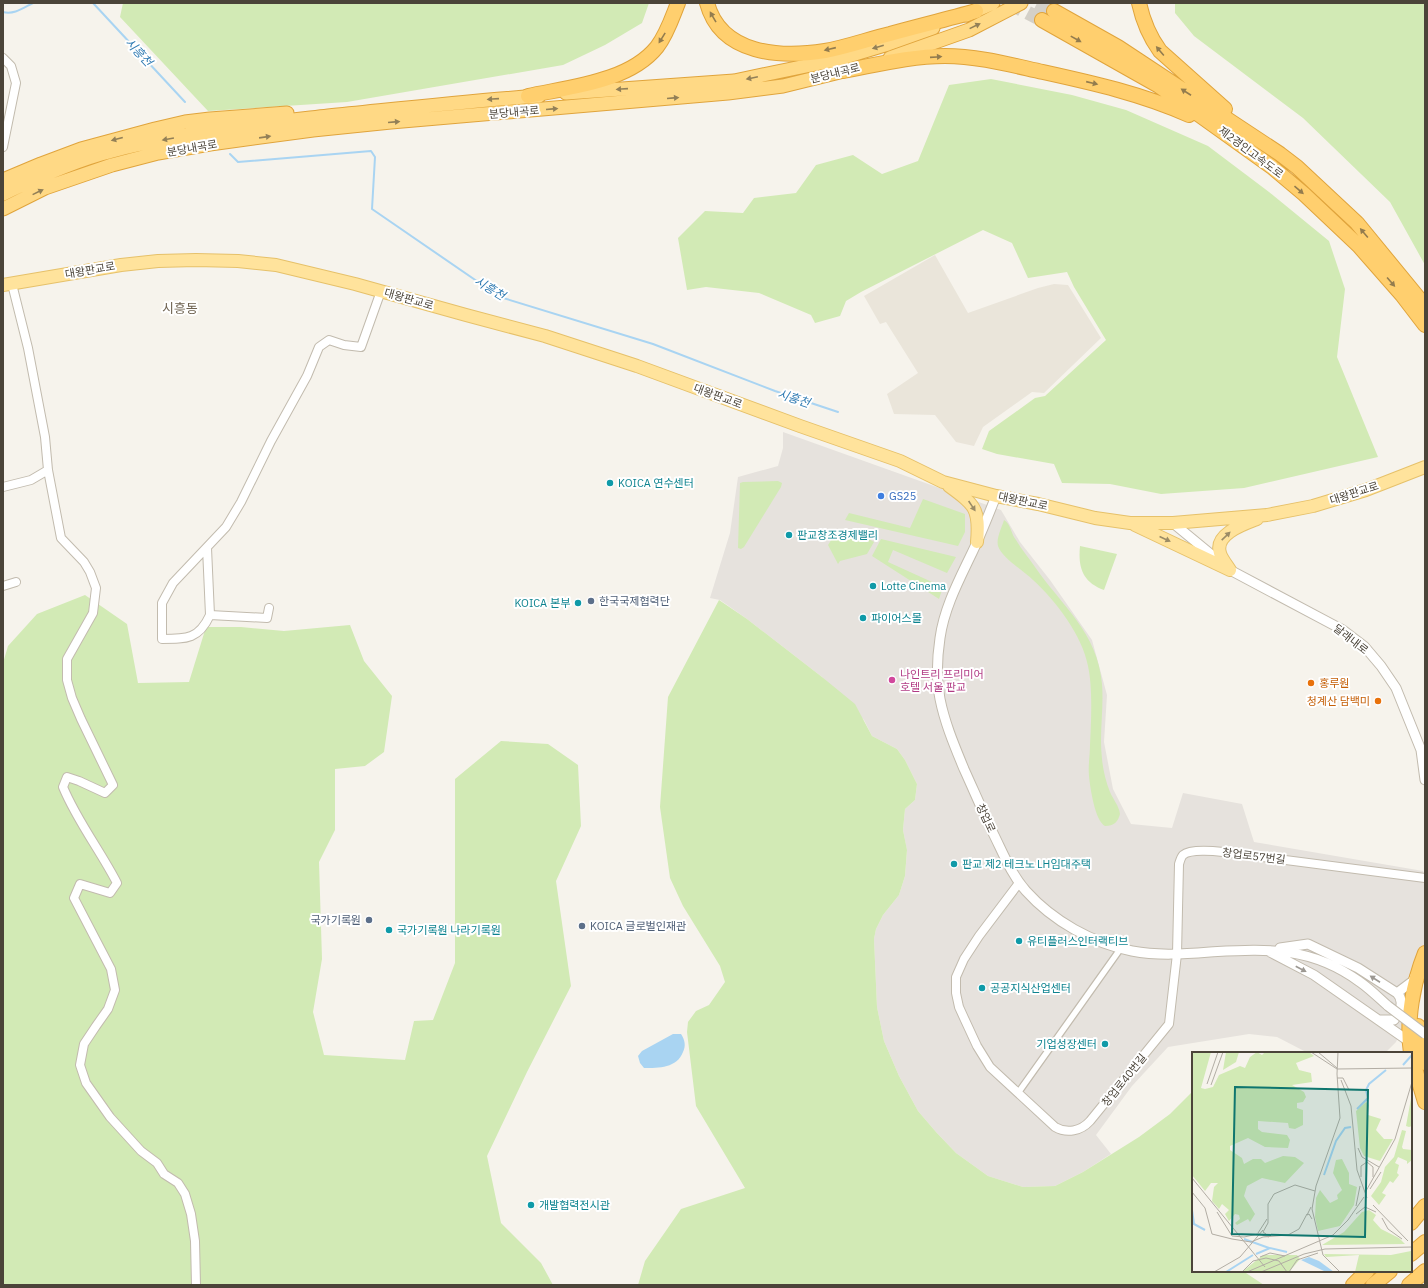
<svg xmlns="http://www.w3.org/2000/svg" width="1428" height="1288" font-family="'IBM Plex Sans','Noto Sans KR',sans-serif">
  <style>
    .residential { fill: #eae5da }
    .industrial { fill: #e6e2dd }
    .green { fill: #d2eab5 }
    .water { fill: #a9d4f2 }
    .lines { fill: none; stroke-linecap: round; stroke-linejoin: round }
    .stream { stroke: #a9d4f2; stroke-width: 2 }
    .motorway-tunnel { stroke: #d4d0c8; stroke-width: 14; stroke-dasharray: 14 7; stroke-linecap: butt }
    .pedestrian-casing { stroke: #c2bbae; stroke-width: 8 }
    .minor-casing { stroke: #c2bbae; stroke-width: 10 }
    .tertiary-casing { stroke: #c2bbae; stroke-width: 11 }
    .primary-casing { stroke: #e6c16a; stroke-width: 14 }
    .trunk-casing { stroke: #e0a43c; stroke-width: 15 }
    .motorway-casing { stroke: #e0a43c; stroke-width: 16 }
    .pedestrian { stroke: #fff; stroke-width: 5.5 }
    .minor { stroke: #fff; stroke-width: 8 }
    .tertiary { stroke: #fff; stroke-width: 9 }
    .primary { stroke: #ffe39c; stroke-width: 12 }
    .trunk { stroke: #ffd985; stroke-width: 13 }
    .motorway { stroke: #ffcf6e; stroke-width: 14 }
    .tertiary-bridge-casing { stroke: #c2bbae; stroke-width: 11; stroke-linecap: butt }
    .tertiary-bridge { stroke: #fff; stroke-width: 9 }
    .oneway { fill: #937c4e }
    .oneway2 { fill: #938057 }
    .oneway3 { fill: #9c8c66 }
    .oneway4 { fill: #9c9892 }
    .culture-dot { fill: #0f9aa8; stroke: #fff; stroke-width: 1.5 }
    .shop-dot { fill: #3f7fe0; stroke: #fff; stroke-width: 1.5 }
    .service-dot { fill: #5c6f8a; stroke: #fff; stroke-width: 1.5 }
    .hotel-dot { fill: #d1479c; stroke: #fff; stroke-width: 1.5 }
    .food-dot { fill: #e8710a; stroke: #fff; stroke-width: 1.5 }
    .labels { text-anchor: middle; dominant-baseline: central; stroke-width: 4; stroke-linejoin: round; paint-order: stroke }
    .street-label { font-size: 11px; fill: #4b4439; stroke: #fff }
    .culture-label { font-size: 11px; fill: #0d838f; stroke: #fff; text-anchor: start }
    .shop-label { font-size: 11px; fill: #366cbe; stroke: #fff; text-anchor: start }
    .service-label { font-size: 11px; fill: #4e5e75; stroke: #fff; text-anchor: start }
    .hotel-label { font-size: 11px; fill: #b23c85; stroke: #fff; text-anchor: start }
    .food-label { font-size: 11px; fill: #c56008; stroke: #fff; text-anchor: start }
    .water-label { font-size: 12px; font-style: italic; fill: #2e7ab2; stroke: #fff }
    .quarter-label { font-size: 13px; fill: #6e6250; stroke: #fff }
    .inset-river { fill: none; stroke: #a9d4f2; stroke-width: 2 }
    .inset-road { fill: none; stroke: #b2ada4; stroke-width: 1 }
    .view { fill: #0f766e; fill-opacity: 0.15; stroke: #0f766e; stroke-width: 2 }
    .inset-edge { fill: none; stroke: #4b4439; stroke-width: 2 }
  </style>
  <rect width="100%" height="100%" fill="#f6f3ec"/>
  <path class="residential" d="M935 255 968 313 1038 288 1054 284 1068 285 1101 338 1044 393 1032 392 983 427 974 446 956 442 935 415 894 414 887 394 918 373 886 322 880 324 864 296Z"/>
  <path class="industrial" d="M783 432 1001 510 1020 542 1050 580 1092 640 1107 695 1104 742 1113 789 1131 824 1172 828 1183 793 1242 804 1254 842 1423 871 1425 876V980L1396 1042 1385 1053H1308L1277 1037 1249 1034 1168 1047 1132 1086 1096 1135 1111 1154 1083 1172 1055 1186 1023 1187 988 1176 956 1153 936 1132 918 1111 899 1076 884 1041 877 1007 874 939 876 929 883 915 899 895 905 876 907 851 903 830 905 809 915 800 917 784 905 760 897 749 872 736 864 720 822 677 747 619 720 600 710 598 730 533 738 477 778 466 783 448Z"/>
  <path class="green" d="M123 3H649L642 23 605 45 563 65 347 102 208 111 120 17Z
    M1175 3H1425V265L1390 202 1303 118 1194 36 1175 13Z
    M991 79 1072 95 1126 110 1208 146 1269 192 1329 241 1345 289 1337 357 1378 457 1244 488 1161 494 1110 484 1062 483 1054 464 997 454 982 449 989 431 1035 398 1045 396 1106 340 1074 287 1067 272 1028 278 1012 243 983 230 861 292 846 301 840 316 815 323 811 315 759 293 706 287 687 290 678 238 705 211 743 213 754 198 796 193 816 165 853 155 882 174 918 161 949 85Z
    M778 481 782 483 781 487 744 547 741 549 738 548 740 483 743 482Z
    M923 499 965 514V532L958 546 845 520 849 513 910 528Z
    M1004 520C1011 524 1011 534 1016 540 1022 550 1029 558 1035 567 1062 606 1098 633 1102 684 1104 709 1099 734 1102 759 1103 770 1106 782 1110 792 1113 799 1119 806 1120 814 1118 822 1114 826 1105 826 1095 821 1090 787 1089 776 1088 765 1090 755 1090 745 1091 722 1093 689 1088 666 1082 635 1056 601 1033 580 1024 571 1002 558 998 546 996 538 1002 527 1004 520Z
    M837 531H840L867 538 874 542 867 554 840 561 838 564 828 545Z
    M881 539 956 557 947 573 893 550 888 562 943 587 939 599 872 556Z
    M1080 546 1117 554 1104 590C1082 582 1078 567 1080 546Z
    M85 595 127 624 138 683 189 682 206 627H241L284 631 350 625 364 661 392 696 384 752 365 766 335 769V830L319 862 322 959 313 1012 324 1055 405 1060 414 1021 433 1020 455 963V779L501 741 548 744 578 765 581 826 556 881 571 986 527 1072 487 1156 501 1223 541 1263 553 1285H3V663L8 646 37 614Z
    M719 600 747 619 822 677 855 704 872 736 897 749 905 760 917 784 915 800 905 809 903 830 907 850 905 876 899 895 883 915 876 929 874 939 877 1007 884 1041 899 1076 918 1111 936 1132 956 1153 988 1176 1023 1187 1055 1186 1083 1172 1139 1137 1170 1114 1193 1091V1271H1243L1264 1285H638L645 1261 681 1209 745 1188 696 1106 687 1032 688 1022 696 1011 709 1005 725 982 720 966 683 906 670 878 660 807 668 697Z"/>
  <path class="water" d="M673 1034H681C685 1040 686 1046 683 1052 677 1068 659 1068 644 1068L640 1063 638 1056 642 1051Z"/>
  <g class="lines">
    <path class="stream" d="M93 3 185 102
      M3 12C14 15 23 8 33 3
      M230 154 238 162 371 151 375 157 372 209 500 297 653 344 775 391 838 412"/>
    <path class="motorway-tunnel" d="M1009 3 1042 20
      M1037 3 1054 11"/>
    <g class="pedestrian-casing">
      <path id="pedestrian" d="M1018 1093 1121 948"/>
    </g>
    <g class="minor-casing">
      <path id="minor" d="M3 58 11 66 16 83 3 147
        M12 284 28 348 45 437 48 470 61 538 84 562 90 572 96 588 93 613 67 659V680L72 698 81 719 113 785 105 793 79 781 67 777 63 787C77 821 100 850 117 883L110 893 80 884 74 898 111 969 115 990 108 1009 96 1026 84 1044 80 1065 86 1083 110 1117 141 1151 157 1163 164 1174 178 1183 185 1194 191 1214 195 1241 196 1285
        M3 487 31 480 48 470
        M207 548 210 615
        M3 586 16 582
        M269 608 267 618 210 615C199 639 187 639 162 639V603L173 583 226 527 241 502 271 441 307 376 319 347 329 340 344 345 361 347 381 291
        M1019 883 979 936 964 959 956 977V993L959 1007 964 1018 977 1046 990 1067 1055 1127C1067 1134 1081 1131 1090 1121L1169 1024 1177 954 1179 864C1180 861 1181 857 1183 855 1190 849 1214 851 1223 852L1425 878"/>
    </g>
    <g class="tertiary-casing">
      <path id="tertiary" d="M996 496C988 516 980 537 970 557 958 582 944 609 940 638 937 658 936 679 940 699 945 724 955 747 964 769 974 791 983 812 993 833 1003 853 1011 874 1026 891 1053 921 1092 943 1132 951 1158 956 1184 954 1210 952 1268 949 1311 946 1360 982 1370 989 1379 998 1388 1006
        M1173 523 1230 570 1343 630 1364 646 1381 666 1396 688 1421 750 1425 780
        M1280 948 1308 944 1358 968 1397 993 1413 981 1415 976
        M1270 952 1314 975 1410 1042
        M1379 1020H1394C1400 1012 1405 1001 1397 993"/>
    </g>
    <g class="primary-casing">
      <path id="primary" d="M3 285 121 265 158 261 196 260 238 261 276 265 355 284 466 315 545 336 637 366 800 426 900 461 943 482 996 496 1038 504 1095 518 1130 523H1173L1267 515 1313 506 1366 490 1425 467
        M949 486C975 505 980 509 977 542
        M1135 525 1230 570
        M1230 570C1227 565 1221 558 1220 553 1214 534 1244 524 1257 519"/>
    </g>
    <g class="trunk-casing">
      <path id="trunk" d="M966 15 993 3
        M890 58 969 30 1021 3
        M566 93 734 81 835 60 888 44 933 28
        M3 180 41 164 81 149 155 129 185 122 210 119 287 113
        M3 194C35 179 67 164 101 154 175 133 252 125 328 116 398 109 468 101 539 96
        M3 209 45 188 112 165 158 153 210 144 313 130 391 122 728 93 783 86 852 69"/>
    </g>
    <g class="motorway-casing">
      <path id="motorway" d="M707 3C721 55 781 58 825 51 847 47 869 39 890 34 919 26 948 19 976 11
        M1139 3C1143 21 1149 36 1160 51L1225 109
        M1054 11 1118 47 1280 154 1297 167 1357 223 1425 306
        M1042 20 1159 86 1272 167 1304 194 1359 246 1402 295 1425 325
        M843 71C876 65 910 56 945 56 978 56 1011 65 1043 72 1093 83 1142 94 1189 115
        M528 96C569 87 629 82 657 47 667 34 672 18 678 3
        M1418 1026V1038L1425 1063
        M1411 1053C1406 1021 1413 983 1425 953
        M1411 1055 1425 1102
        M1411 1223 1425 1206
        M1411 1254 1425 1242
        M1353 1285 1367 1271
        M1373 1285 1390 1271
        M1409 1285 1425 1271"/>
    </g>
    <use href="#pedestrian" class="pedestrian"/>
    <use href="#minor" class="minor"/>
    <use href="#tertiary" class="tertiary"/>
    <use href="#primary" class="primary"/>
    <use href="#trunk" class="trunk"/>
    <use href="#motorway" class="motorway"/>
    <g class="tertiary-bridge-casing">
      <path id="tertiary-bridge" d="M1388 1006 1425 1034"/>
    </g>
    <use href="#tertiary-bridge" class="tertiary-bridge"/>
  </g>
  <defs><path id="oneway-solid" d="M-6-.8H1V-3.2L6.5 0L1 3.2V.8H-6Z"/></defs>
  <g class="oneway">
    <use href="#oneway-solid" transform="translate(713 17) rotate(-120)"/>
    <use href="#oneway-solid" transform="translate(662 38) rotate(122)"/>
    <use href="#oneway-solid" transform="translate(1076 39) rotate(29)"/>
    <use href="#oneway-solid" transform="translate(830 49) rotate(167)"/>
    <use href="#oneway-solid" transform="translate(1160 51) rotate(-130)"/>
    <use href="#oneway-solid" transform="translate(936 57) rotate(-4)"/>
    <use href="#oneway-solid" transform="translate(1092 83) rotate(13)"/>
    <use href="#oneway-solid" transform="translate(1186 92) rotate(-147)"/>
    <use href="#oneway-solid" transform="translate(1299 190) rotate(41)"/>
    <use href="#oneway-solid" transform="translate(1364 233) rotate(-130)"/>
    <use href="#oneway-solid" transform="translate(1391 282) rotate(49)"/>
  </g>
  <g class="oneway2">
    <use href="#oneway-solid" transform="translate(975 26) rotate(-26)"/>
    <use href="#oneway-solid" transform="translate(878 47) rotate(164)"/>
    <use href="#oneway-solid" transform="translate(752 78) rotate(168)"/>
    <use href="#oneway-solid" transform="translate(622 89) rotate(176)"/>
    <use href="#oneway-solid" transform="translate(673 98) rotate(-5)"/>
    <use href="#oneway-solid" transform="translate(493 99) rotate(176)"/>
    <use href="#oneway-solid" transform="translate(552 109) rotate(-5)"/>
    <use href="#oneway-solid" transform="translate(394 122) rotate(-5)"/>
    <use href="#oneway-solid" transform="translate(265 137) rotate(-8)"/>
    <use href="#oneway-solid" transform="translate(117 139) rotate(165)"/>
    <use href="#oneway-solid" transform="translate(168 139) rotate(170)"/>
    <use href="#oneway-solid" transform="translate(38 192) rotate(-26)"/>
  </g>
  <g class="oneway3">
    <use href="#oneway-solid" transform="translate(972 506) rotate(56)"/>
    <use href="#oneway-solid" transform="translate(1226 536) rotate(-44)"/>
    <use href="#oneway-solid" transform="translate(1165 539) rotate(25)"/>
  </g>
  <g class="oneway4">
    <use href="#oneway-solid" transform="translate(1301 969) rotate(28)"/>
    <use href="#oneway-solid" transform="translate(1375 979) rotate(-147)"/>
  </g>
  <g class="culture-dot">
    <circle cx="610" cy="483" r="4"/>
    <circle cx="789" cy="535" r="4"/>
    <circle cx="873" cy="586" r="4"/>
    <circle cx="578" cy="603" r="4"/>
    <circle cx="863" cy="618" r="4"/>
    <circle cx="954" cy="864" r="4"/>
    <circle cx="389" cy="930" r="4"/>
    <circle cx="1019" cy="941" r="4"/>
    <circle cx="982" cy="988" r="4"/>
    <circle cx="1105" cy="1044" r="4"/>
    <circle cx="531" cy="1205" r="4"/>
  </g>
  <circle class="shop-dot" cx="881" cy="496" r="4"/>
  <g class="service-dot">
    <circle cx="591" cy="601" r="4"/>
    <circle cx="369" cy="920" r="4"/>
    <circle cx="582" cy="926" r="4"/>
  </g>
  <circle class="hotel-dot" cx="892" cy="680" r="4"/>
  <g class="food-dot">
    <circle cx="1311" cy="683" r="4"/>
    <circle cx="1378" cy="701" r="4"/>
  </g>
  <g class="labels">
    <g class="street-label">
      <text transform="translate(835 73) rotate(-14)">분당내곡로</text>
      <text transform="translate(514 112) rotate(-5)">분당내곡로</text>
      <text transform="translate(192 148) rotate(-10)">분당내곡로</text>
      <text transform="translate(1251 152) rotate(37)">제2경인고속도로</text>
      <text transform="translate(90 270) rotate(-10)">대왕판교로</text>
      <text transform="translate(409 299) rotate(16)">대왕판교로</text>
      <text transform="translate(718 396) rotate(20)">대왕판교로</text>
      <text transform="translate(1354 493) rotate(-18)">대왕판교로</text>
      <text transform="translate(1023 501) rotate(12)">대왕판교로</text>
      <text transform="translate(1351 639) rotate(38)">달래내로</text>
      <text transform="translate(986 818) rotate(65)">창업로</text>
      <text transform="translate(1254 856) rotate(7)">창업로57번길</text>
      <text transform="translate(1124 1080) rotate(-51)">창업로40번길</text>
    </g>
    <g class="culture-label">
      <text x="618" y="483">KOICA 연수센터</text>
      <text x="797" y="535">판교창조경제밸리</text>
      <text x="881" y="586">Lotte Cinema</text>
      <text x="570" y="603" text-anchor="end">KOICA 본부</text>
      <text x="871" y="618">파이어스몰</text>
      <text x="962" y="864">판교 제2 테크노 LH임대주택</text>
      <text x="397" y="930">국가기록원 나라기록원</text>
      <text x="1027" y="941">유티플러스인터랙티브</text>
      <text x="990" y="988">공공지식산업센터</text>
      <text x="1097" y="1044" text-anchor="end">기업성장센터</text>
      <text x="539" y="1205">개발협력전시관</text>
    </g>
    <g class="shop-label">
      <text x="889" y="496">GS25</text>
    </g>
    <g class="service-label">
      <text x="599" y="601">한국국제협력단</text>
      <text x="361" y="920" text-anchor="end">국가기록원</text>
      <text x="590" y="926">KOICA 글로벌인재관</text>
    </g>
    <g class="hotel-label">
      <text x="900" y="674">나인트리 프리미어<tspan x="900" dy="13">호텔 서울 판교</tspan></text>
    </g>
    <g class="food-label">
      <text x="1319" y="683">홍루원</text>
      <text x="1370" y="701" text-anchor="end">청계산 담백미</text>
    </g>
    <g class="water-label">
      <text transform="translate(139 52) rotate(47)">시흥천</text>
      <text transform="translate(490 288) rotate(31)">시흥천</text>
      <text transform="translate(794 398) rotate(18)">시흥천</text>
    </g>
    <g class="quarter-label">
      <text x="180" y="308">시흥동</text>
    </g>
  </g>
  <g transform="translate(1192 1052)">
    <rect width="220" height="220" fill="#f6f3ec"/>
    <path d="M0 0H19L9 36 13 37 21 35 27 23 48 14 53 16 58 5 65 0 70 3 73 0H117L122 4 104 11 107 18 119 21 120 30 100 33 112 40 114 45 111 50 105 51V56L111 58V73L103 77 97 76 96 71 66 69V77L70 80 95 83 98 88 96 96 73 95 56 86 38 94V98L50 106 52 112 61 107H69L73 111 91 104 103 105 112 111 93 131 70 126 55 134 52 144 63 162 58 170 56 167 45 173 43 171 48 167 47 163 43 162 37 169 33 162 37 158 30 152 27 157 20 149 22 135 26 131H19L13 139 0 123ZM34 0H47L44 10 31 18ZM220 41V74L217 75 214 74ZM174 50 177 53 176 63 189 67 184 78 192 87H201L188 109 172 104 168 96 164 59ZM210 78 214 79 210 95 211 97 220 98V108L215 112V109L206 105 203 111 207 113 205 121 207 123 201 131 198 129 190 141 194 143 187 153 179 144 189 130 193 115 202 105ZM150 107 157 121V132L165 135 162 153 148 174 126 179 123 165 124 146 128 138 138 151 146 147 145 143 150 138 141 121 144 108ZM177 158 184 163 181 168 189 177 207 186 213 192 130 193 152 180 170 160ZM219 199 220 220H163L167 203 134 205 132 202 199 203ZM71 203H105L108 207 97 220H50Z" fill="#d2eab5"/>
    <path d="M117 205 127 209 142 220H134L109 208Z" fill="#a9d4f2"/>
    <path class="inset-river" d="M211 13 220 3M165 57 176 46 174 38 177 32 194 18M132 123 144 89 153 76 159 75M0 158 2 172 13 178M52 187 77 196M64 202 78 196 95 200M34 220 61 203"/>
    <path class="inset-road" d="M119 0 145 17M126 0 145 16M146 0 145 22 148 66 124 134 120 157 131 203 148 220M145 17 220 16M145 26H151L157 38M149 28 159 54 165 118 175 146M15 32 26 0M19 33 31 0M166 96 170 105 187 115M169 125V114L175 110 181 115V125M0 126 73 215M178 137 189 120M174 139 203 87 220 30M0 140 13 156 20 182 40 187 59 190 71 185 96 183 107 177 115 162M181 153 216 189M164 154 168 134M119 155 115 163 117 162 120 167M25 160 40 184 52 185 66 182 77 185M164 162 173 155 184 160M190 166 196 177 210 187M66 181 75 167M74 182 71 180 76 171V152L82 142 103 133 123 139M68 205 78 201 93 204M22 220 48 205 71 178M50 220 61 209 74 206 87 209 95 220M55 220 141 183 156 168 172 145M69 220 112 202 133 197 220 195M97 220 105 208 126 201"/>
    <path class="view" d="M43 35 176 38 173 185 40 182Z"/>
    <rect width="220" height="220" class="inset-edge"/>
  </g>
  <rect width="1428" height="1288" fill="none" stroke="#4b4439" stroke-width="8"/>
</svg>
